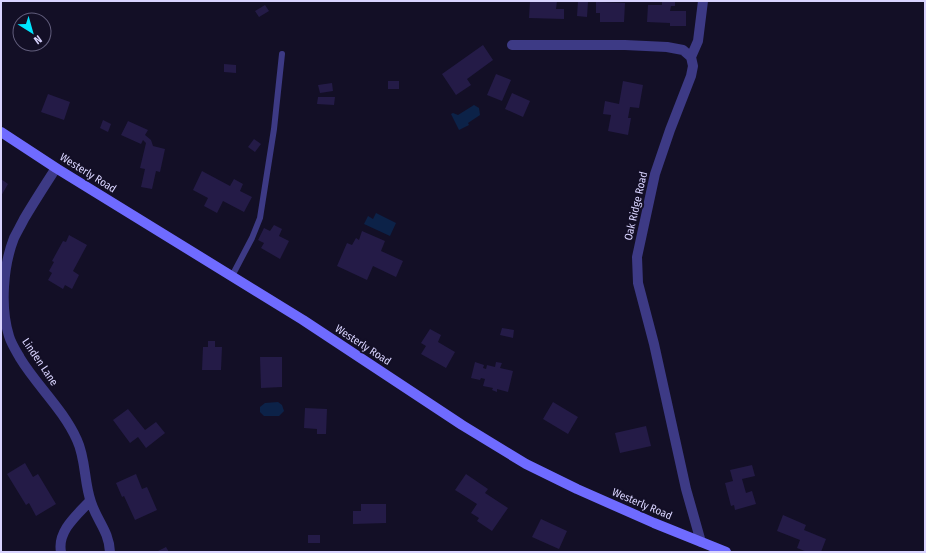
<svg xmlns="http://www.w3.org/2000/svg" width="926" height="553" font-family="'Fira Sans Condensed',sans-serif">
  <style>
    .water { fill: #0c2248 }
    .building { fill: #241b47 }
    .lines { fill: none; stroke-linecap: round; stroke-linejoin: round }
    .lane { stroke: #3d3a85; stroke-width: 6 }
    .street { stroke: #3d3a85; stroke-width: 10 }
    .secondary { stroke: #6f6bff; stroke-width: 10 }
    .labels { text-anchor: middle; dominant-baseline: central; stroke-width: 4; stroke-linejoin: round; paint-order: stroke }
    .street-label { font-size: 11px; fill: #d9d4ff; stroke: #130f26 }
  </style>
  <rect width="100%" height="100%" fill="#130f26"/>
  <path class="water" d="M474 105 479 108 480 115 468 123 469 125 459 130 451 114 453 113 458 115Z
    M376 213 396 223 390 236 364 224 368 216 373 219Z
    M278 402 282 405 284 411 279 416H264L260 412V407L265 403Z"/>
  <path class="building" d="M530 1H557L556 9H564V19L529 18Z
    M578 1 588 2 587 17 577 16Z
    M662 1H675V6H671L670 11H686V26H670V23L647 22 648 5H662Z
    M596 2 625 3 624 22H600V13H596Z
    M265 5 269 11 259 17 255 11Z
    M483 45 493 60 467 79 471 85 456 95 442 74Z
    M224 64 236 65V73L224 72Z
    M496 74 511 80 502 101 487 95Z
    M388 81H399V89H388Z
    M623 81 643 85 639 108 630 107 628 118H631L628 135 608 131 611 115 603 114 605 101 619 104Z
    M332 83 333 91 320 93 318 85Z
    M512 93 530 101 523 117 505 109Z
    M48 94 70 102 64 120 41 112Z
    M318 97H335L334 105 317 104Z
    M103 120 111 124 108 132 100 128Z
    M128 121 148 130 145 135 151 140 153 146 165 149 160 172 156 171 152 189 141 187 145 169 140 168 146 143 143 140 141 144 121 135Z
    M254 139 261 144 255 152 248 147Z
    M202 171 230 186 234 179 243 184 240 191 252 197 244 212 223 201 217 213 204 206 208 198 193 190Z
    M1 179 8 184 1 196Z
    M274 225 282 229 279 236 289 241 280 259 261 248 264 243 258 240 264 228 270 231Z
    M362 231 385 241 381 251 403 261 396 277 373 266 367 280 337 266 347 243 352 245 356 238 359 240Z
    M69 235 87 245 73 271 79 275 72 289 65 285 63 289 48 280 52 273 49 271 54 262 52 261 63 241 66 242Z
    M502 328 514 330 513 338 500 335Z
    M430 329 441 335 438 342 455 352 446 368 421 354 426 346 421 343Z
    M208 341H215V347H222L221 370H202L203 347H208Z
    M260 357H282V387L261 388Z
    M475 362 484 365 483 368 486 369 487 365 495 367 496 362 502 363 500 368 513 371 508 392 497 389V392L492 390 493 388 483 386 485 379 481 378 480 380 471 378Z
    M553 402 578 417 568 434 543 419Z
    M305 408 327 409 326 434H317V429L304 428Z
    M128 409 145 430 156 422 165 433 146 448 138 437 130 443 113 420Z
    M646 426 651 446 620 453 615 433Z
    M25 463 33 477 38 474 56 504 36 516 29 503 26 505 7 474Z
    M752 465 755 476 742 479 746 493 752 491 756 504 735 510 734 505 731 506 725 483 733 481 730 470Z
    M136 474 142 489 147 487 157 510 135 520 124 496 122 497 116 483Z
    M466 474 488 489 485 493 508 508 492 531 477 521 479 518 471 513 477 504 455 490Z
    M361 504H386V523L353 524V511H361Z
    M783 515 806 525 804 530 826 539 821 552H807L797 548 800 540 777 531Z
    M541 519 567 531 559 549 532 537Z
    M308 535H320V543H308Z
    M166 547 169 552H156Z"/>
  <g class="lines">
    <path class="lane" d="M232 276 252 238 260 218 274 129 282 54"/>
    <path class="street" d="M512 45H625L667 47 683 50 691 57 693 66 691 76 670 130 655 174 637 257 638 283 654 344 686 489 701 542
      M691 57 698 41 703 1
      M56 168C45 185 34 202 24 219 21 225 17 232 14 238 3 266 0 307 9 336 11 343 16 351 20 358 37 386 63 409 77 440 86 459 84 483 91 502 97 521 109 531 110 552
      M61 552C57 531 77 515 90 501"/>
    <path class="secondary" d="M1 132 56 168 303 320 462 425 526 464 577 489 654 523 726 552"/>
  </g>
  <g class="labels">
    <g class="street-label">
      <text transform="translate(88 173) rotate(32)">Westerly Road</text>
      <text transform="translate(636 206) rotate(-77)">Oak Ridge Road</text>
      <text transform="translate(363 345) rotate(33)">Westerly Road</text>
      <text transform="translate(40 362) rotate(56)">Linden Lane</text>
      <text transform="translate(642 504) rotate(23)">Westerly Road</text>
    </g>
  </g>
  <rect width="926" height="553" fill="none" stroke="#d9d4ff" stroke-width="4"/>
  <g transform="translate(32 32) rotate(143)"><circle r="19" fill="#130f26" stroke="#625e7d"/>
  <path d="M0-3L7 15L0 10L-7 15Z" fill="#00e5ff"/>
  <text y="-6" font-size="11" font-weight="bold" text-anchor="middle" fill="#d9d4ff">N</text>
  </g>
</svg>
